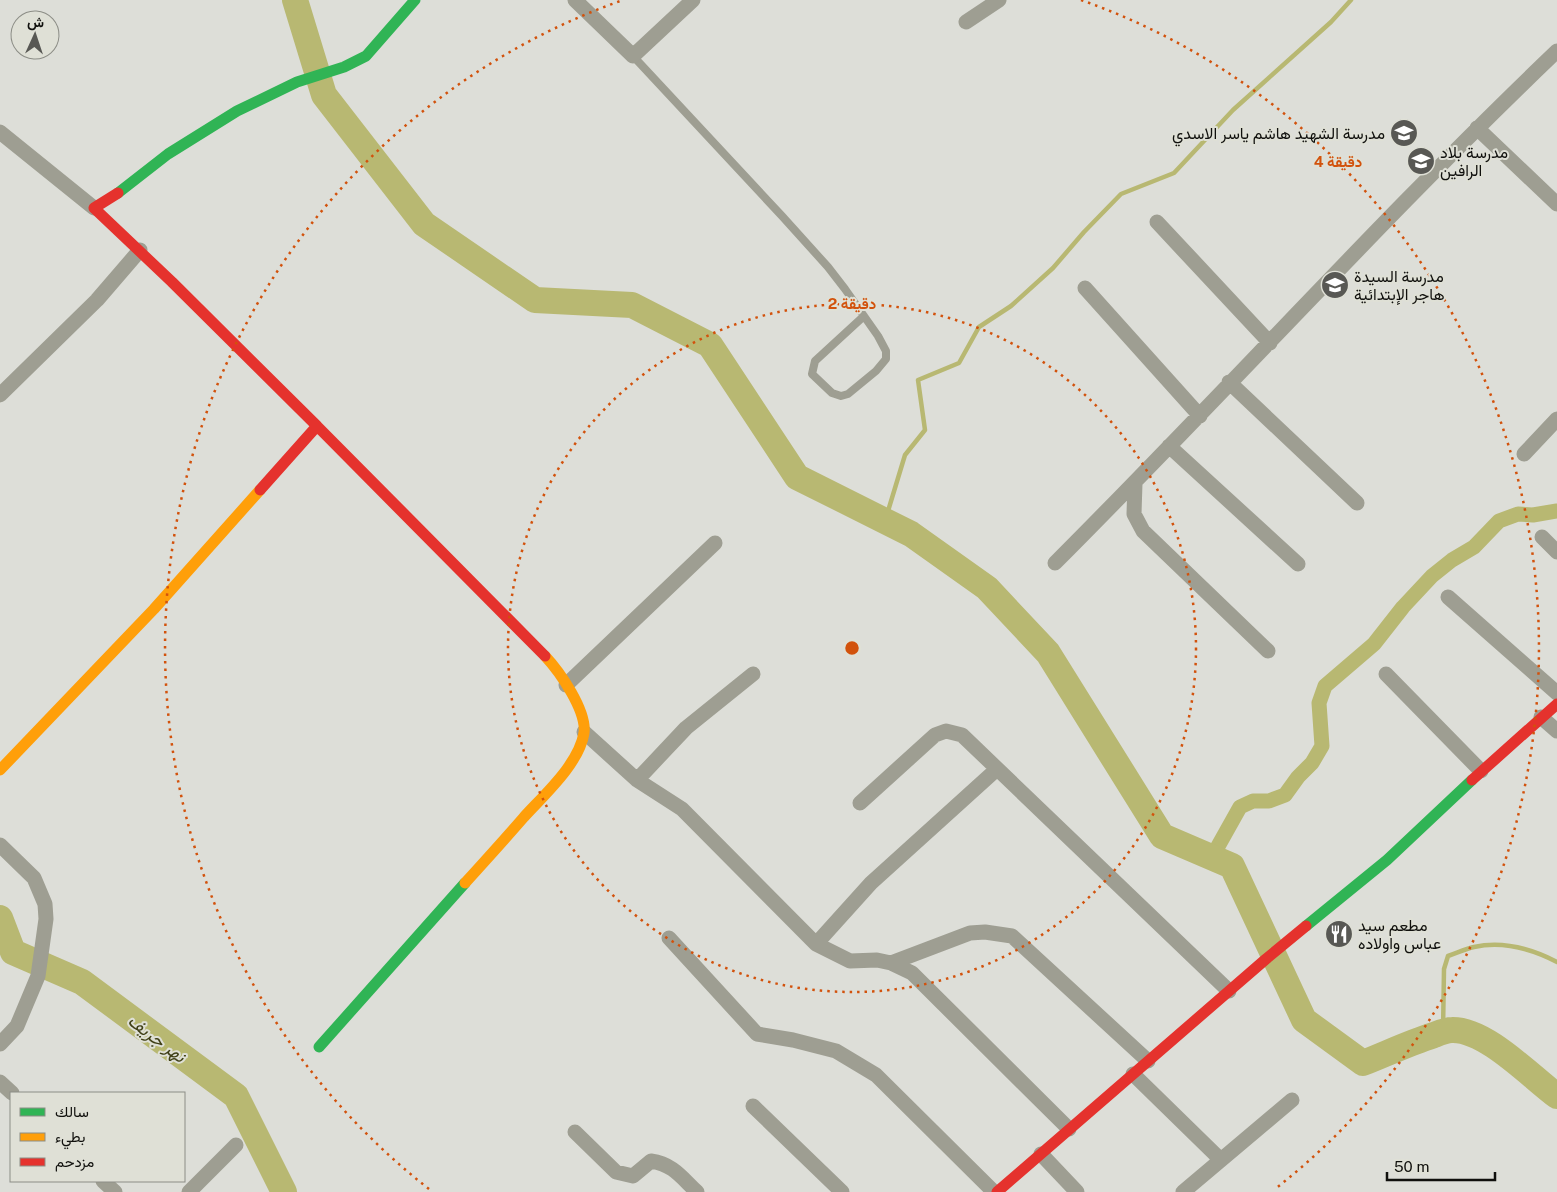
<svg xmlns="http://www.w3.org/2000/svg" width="1557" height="1192" font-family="'Public Sans',Vazirmatn,sans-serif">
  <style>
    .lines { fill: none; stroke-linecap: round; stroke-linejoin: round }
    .stream { stroke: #b8b872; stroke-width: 4.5 }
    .canal { stroke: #b8b872; stroke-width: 15 }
    .river { stroke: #b8b872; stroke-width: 26 }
    .lane { stroke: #9e9e92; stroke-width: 8 }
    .street { stroke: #9e9e92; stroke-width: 15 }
    .fast { stroke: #30b455; stroke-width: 11 }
    .slow { stroke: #ff9f0a; stroke-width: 11 }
    .jam { stroke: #e5322d; stroke-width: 11 }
    .ring { fill: none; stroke: #d2520c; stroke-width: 2.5; stroke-dasharray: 2.5 5 }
    .labels { text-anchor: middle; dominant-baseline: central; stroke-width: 4; stroke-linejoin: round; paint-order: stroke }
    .poi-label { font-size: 16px; fill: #10100d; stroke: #dfe0d6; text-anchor: start }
    .water-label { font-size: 18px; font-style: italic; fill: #3f3f16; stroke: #dfe0d6 }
    .centre { fill: #d2520c; stroke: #dfe0d6; stroke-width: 2.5 }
    .ring-label { font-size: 15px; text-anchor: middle; font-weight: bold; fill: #d2520c; stroke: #dfe0d6; stroke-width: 4; stroke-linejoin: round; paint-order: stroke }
  </style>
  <rect width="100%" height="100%" fill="#ddded8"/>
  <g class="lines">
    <path class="stream" d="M885 521 905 455 925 430 918 380 959 363 979 327 1011 306 1053 268 1084 232 1121 194 1174 173 1233 110 1331 22 1351 0
      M1443 1032 1444 969 1448 956C1457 953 1465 949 1474 947 1502 941 1532 949 1557 962"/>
    <path class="canal" d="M1212 857 1240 807 1253 801H1269L1285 795 1298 777 1312 763 1322 746 1319 703 1325 686 1374 644 1403 607 1432 576 1452 560 1474 547 1499 521 1518 514 1533 515 1557 511"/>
    <path class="river" d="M295 0 324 95 424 224 535 300 632 305 710 345 797 477 911 534 987 588 1048 653 1162 836 1232 866 1304 1020 1363 1063C1386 1054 1409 1043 1434 1035 1439 1033 1446 1030 1452 1030 1486 1029 1531 1077 1557 1096
      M0 918 13 952 82 982 236 1096 284 1192"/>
    <path class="lane" d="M633 56 782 216 828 267 845 289 878 336 886 351V359L876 371 848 394 841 396 832 393 812 374 815 361 864 316"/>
    <path class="street" d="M575 0 633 56 693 0
      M966 22 999 0
      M1477 128 1557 204
      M0 132 94 208
      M1157 222 1270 343
      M1085 288 1200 416
      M1229 382 1357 503
      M0 395 97 300 140 250
      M1169 446 1298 564
      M1524 454 1557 419
      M1135 483 1134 514 1143 531 1268 651
      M1542 537 1557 552
      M1055 563C1224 394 1384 216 1557 51
      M1448 597 1557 693
      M1386 674 1481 771
      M566 685 715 543
      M1541 717 1557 731
      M584 732 637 780 682 809 816 944 850 961 877 960 891 963 912 973 1069 1129
      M637 780 686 728 753 674
      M860 803 935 735 946 731 962 735 1229 991
      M0 845 34 878 45 904 46 919 38 976 17 1026 0 1044
      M669 938 757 1034 793 1040 836 1051 876 1075 994 1192
      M816 944 871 883 997 769
      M891 963 970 933 985 932 1012 936 1148 1061
      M1133 1074 1221 1160
      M0 1082 12 1093
      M753 1106 842 1192
      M575 1132 616 1172 633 1176 651 1161C673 1164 682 1178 697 1192
      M1041 1154 1077 1192
      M103 1181 115 1192
      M189 1192 236 1145
      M1183 1192 1292 1100"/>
    <path class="fast" d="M118 193 168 154 237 111 297 82 344 67 366 56 415 0
      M1306 926 1387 860 1472 780
      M319 1047 465 883"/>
    <path class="slow" d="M0 770 154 609 260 490
      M465 883C485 861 505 839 524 817 544 795 579 764 584 733 587 711 560 672 545 656"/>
    <path class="jam" d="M118 193 94 208 172 282 317 426 260 490
      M317 426 545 656
      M1472 780 1557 704
      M997 1192 1266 959 1306 926"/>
  </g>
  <g class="ring">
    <circle cx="852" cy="648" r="344"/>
    <path d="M429 1189A687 687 0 0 1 623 0M1081 0A687 687 0 0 1 1275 1189"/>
  </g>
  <defs>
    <g id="school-disc" transform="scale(1.4375)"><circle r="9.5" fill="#585854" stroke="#dfe0d6"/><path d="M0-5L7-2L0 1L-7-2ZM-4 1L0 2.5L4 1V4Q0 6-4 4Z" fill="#fff"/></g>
    <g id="restaurant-disc" transform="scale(1.4375)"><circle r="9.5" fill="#585854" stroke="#dfe0d6"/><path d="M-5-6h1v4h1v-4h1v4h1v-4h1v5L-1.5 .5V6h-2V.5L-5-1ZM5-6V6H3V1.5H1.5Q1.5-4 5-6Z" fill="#fff"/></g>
  </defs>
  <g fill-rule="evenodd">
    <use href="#school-disc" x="1404" y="133"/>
    <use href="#school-disc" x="1421" y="161"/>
    <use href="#school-disc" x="1335" y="285"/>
    <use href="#restaurant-disc" x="1339" y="934"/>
  </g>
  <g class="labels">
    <g class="poi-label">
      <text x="1385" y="133" text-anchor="end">مدرسة الشهيد هاشم ياسر الاسدي</text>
      <text x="1440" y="152">مدرسة بلاد<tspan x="1440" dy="18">الرافين</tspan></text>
      <text x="1354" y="276">مدرسة السيدة<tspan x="1354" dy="18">هاجر الإبتدائية</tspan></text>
      <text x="1358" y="925">مطعم سيد<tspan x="1358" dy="18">عباس واولاده</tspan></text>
    </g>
    <g class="water-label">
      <text transform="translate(157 1038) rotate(37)">نهر جريف</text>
    </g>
  </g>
  <circle cx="852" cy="648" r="8" class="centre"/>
  <g class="ring-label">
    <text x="1338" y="167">4 دقيقة</text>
    <text x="852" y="309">2 دقيقة</text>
  </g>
  <rect x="10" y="1092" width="175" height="90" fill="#dfe0d6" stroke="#8c8d86"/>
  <rect x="20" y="1108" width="25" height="8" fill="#30b455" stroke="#8c8d86"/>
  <text x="55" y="1117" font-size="15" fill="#10100d">سالك</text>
  <rect x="20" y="1133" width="25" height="8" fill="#ff9f0a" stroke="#8c8d86"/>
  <text x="55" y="1142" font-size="15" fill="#10100d">بطيء</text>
  <rect x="20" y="1158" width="25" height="8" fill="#e5322d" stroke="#8c8d86"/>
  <text x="55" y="1167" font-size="15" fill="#10100d">مزدحم</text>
  <g transform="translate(35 35) rotate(3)"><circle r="24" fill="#dfe0d6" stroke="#8c8d86"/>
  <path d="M0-4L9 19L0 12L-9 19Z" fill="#585854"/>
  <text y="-8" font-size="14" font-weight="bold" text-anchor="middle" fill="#10100d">ش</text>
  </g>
  <path d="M1387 1172v8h108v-8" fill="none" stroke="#10100d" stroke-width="2.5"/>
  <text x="1394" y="1172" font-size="15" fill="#10100d" stroke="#dfe0d6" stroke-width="4" paint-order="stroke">50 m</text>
</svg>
